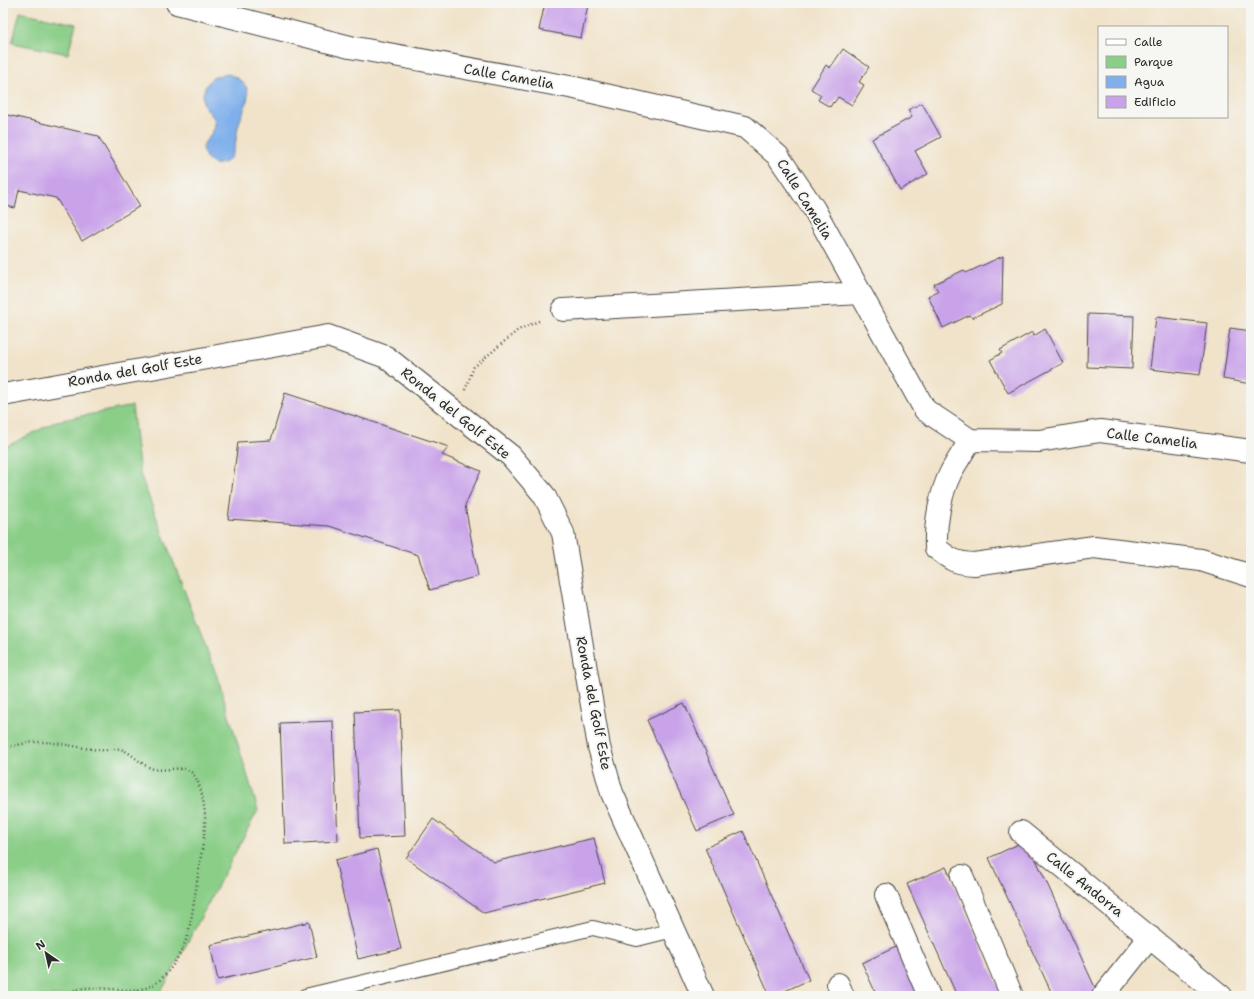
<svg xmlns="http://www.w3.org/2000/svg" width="1254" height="999" font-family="'Shantell Sans',sans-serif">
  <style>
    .green { fill: #8ace88; stroke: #5a7c5a }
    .water { fill: #80b0eb; stroke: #566e8b }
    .building { fill: #c9a3e9 }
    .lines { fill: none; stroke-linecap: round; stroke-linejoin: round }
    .service-casing { stroke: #494743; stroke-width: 16 }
    .minor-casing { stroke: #494743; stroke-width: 24 }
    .path { stroke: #494743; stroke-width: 2.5; stroke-dasharray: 1 3; stroke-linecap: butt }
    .service { stroke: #fff; stroke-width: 14 }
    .minor { stroke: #fff; stroke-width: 22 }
    .labels { text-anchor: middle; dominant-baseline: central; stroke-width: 4; stroke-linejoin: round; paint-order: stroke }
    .street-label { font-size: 14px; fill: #2b2b2b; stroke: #f6f6f2 }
  </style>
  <rect width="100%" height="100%" fill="#f6f6f2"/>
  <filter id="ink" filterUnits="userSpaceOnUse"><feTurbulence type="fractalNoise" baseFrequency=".025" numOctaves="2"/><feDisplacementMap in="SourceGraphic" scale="8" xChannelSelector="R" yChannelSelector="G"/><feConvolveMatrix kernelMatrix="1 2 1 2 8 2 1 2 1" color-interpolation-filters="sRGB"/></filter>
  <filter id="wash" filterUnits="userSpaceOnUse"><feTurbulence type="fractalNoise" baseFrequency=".012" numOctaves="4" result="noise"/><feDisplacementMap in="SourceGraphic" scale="16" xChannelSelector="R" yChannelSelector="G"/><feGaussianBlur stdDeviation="0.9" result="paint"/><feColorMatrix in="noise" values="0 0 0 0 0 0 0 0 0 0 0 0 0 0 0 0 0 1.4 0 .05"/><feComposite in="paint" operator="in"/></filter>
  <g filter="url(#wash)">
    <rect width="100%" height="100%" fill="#f1e3ca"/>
    <path class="green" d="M20 12 76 24 68 54 12 43Z
      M132 406 140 474 218 679 258 810 159 996H3V448L57 421Z"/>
    <path class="water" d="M228 74C236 77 244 81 247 89 248 92 248 98 247 101 245 110 240 118 238 127 236 136 236 148 231 157 228 161 221 165 215 164 211 163 208 160 206 157 196 143 214 137 215 125 216 117 209 113 205 107 199 96 206 81 216 76 220 75 225 75 228 74Z"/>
    <g id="blocks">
      <path class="building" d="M545 3H579L588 5 581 38 539 30Z
        M843 49 869 67 859 82 864 85 852 105 838 97 834 103 833 102 830 107 818 100 821 95 811 89 826 65 830 68Z
        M922 103 941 137 915 151 928 174 900 190 872 139 912 117 908 110Z
        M3 114 98 136 140 206 82 241 56 198 19 190 15 208 3 205Z
        M1003 256 1002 304 972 318 970 315 943 328 928 296 938 291 934 284 964 270 966 273Z
        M1088 314 1134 316 1132 369 1087 367Z
        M1156 317 1207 323 1200 375 1150 369Z
        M1230 328 1251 331V384L1223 379Z
        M1045 329 1063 363 1008 393 990 360 1002 353 1000 350 1032 332 1034 336Z
        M285 393 449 447 442 455 481 471 465 505 478 576 430 590 418 555 329 526 228 519 238 442 271 440Z
        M684 703 734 815 697 831 647 720Z
        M400 710 405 836 360 838 355 712Z
        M333 721 338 841 285 844 280 723Z
        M433 819 494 862 594 838 605 883 484 913 406 858Z
        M743 831 809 980 774 996H770L705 848Z
        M1027 840 1099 996H1053L989 858Z
        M377 849 401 949 358 959 335 860Z
        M946 867 1003 996H957L907 884Z
        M309 922 317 957 218 980 210 945Z
        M898 946 922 996H877L862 963Z"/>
    </g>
  </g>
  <g filter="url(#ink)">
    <use href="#blocks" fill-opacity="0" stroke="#494743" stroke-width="1"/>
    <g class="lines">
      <g class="service-casing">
        <path id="service" d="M305 996 593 928 637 939 673 930"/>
      </g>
      <g class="minor-casing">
        <path id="minor" d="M177 3 350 47 575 88 745 127 778 156 814 209 925 410 970 440 1039 441 1100 431 1251 451
          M563 310 860 293
          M3 395 328 336 386 357 511 456 544 495 563 533 599 747 612 793 703 996
          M970 440C964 451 957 461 951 472 940 494 935 524 936 548 951 560 955 563 974 564L1094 547 1201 560 1251 576
          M1021 832 1221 996
          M962 876 1012 996
          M886 895 929 996
          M838 984 843 996
          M1103 996 1150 937"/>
      </g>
      <path class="path" d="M465 390 474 367 518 330 541 320
        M3 748C15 746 27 742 39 742 59 742 79 748 99 750 106 751 114 748 120 749 132 752 141 766 154 769 166 772 183 764 192 773 202 783 206 812 205 825 204 842 200 859 198 876 194 897 192 928 183 947 177 961 165 979 151 986 135 993 111 988 94 988 82 987 69 991 59 996"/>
      <use href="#service" class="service"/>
      <use href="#minor" class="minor"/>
    </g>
  </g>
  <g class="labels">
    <g class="street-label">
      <text transform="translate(509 76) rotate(10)">Calle Camelia</text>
      <text transform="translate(805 199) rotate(58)">Calle Camelia</text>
      <text transform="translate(135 370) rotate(-10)">Ronda del Golf Este</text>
      <text transform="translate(456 413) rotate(39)">Ronda del Golf Este</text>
      <text transform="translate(1152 438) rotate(7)">Calle Camelia</text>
      <text transform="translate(594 703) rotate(79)">Ronda del Golf Este</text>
      <text transform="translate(1085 884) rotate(39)">Calle Andorra</text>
    </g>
  </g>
  <rect width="1254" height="999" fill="none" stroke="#f6f6f2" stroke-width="16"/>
  <rect x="1098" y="26" width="130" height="92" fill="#f6f6f2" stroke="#a5a5a2"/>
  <rect x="1106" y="39" width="20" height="6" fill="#ffffff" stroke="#a5a5a2"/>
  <text x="1134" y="46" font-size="12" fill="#2b2b2b">Calle</text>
  <rect x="1106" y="56" width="20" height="12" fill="#8ace88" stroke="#a5a5a2"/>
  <text x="1134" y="66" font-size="12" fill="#2b2b2b">Parque</text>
  <rect x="1106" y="76" width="20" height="12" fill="#80b0eb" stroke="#a5a5a2"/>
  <text x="1134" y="86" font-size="12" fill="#2b2b2b">Agua</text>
  <rect x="1106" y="96" width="20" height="12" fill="#c9a3e9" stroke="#a5a5a2"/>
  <text x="1134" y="106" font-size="12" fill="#2b2b2b">Edificio</text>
  <g transform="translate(46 953) rotate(326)" stroke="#f6f6f2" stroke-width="3" paint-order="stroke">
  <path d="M0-3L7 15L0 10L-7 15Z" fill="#2b2b2b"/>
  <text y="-6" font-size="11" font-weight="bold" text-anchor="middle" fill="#2b2b2b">N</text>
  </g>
</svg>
